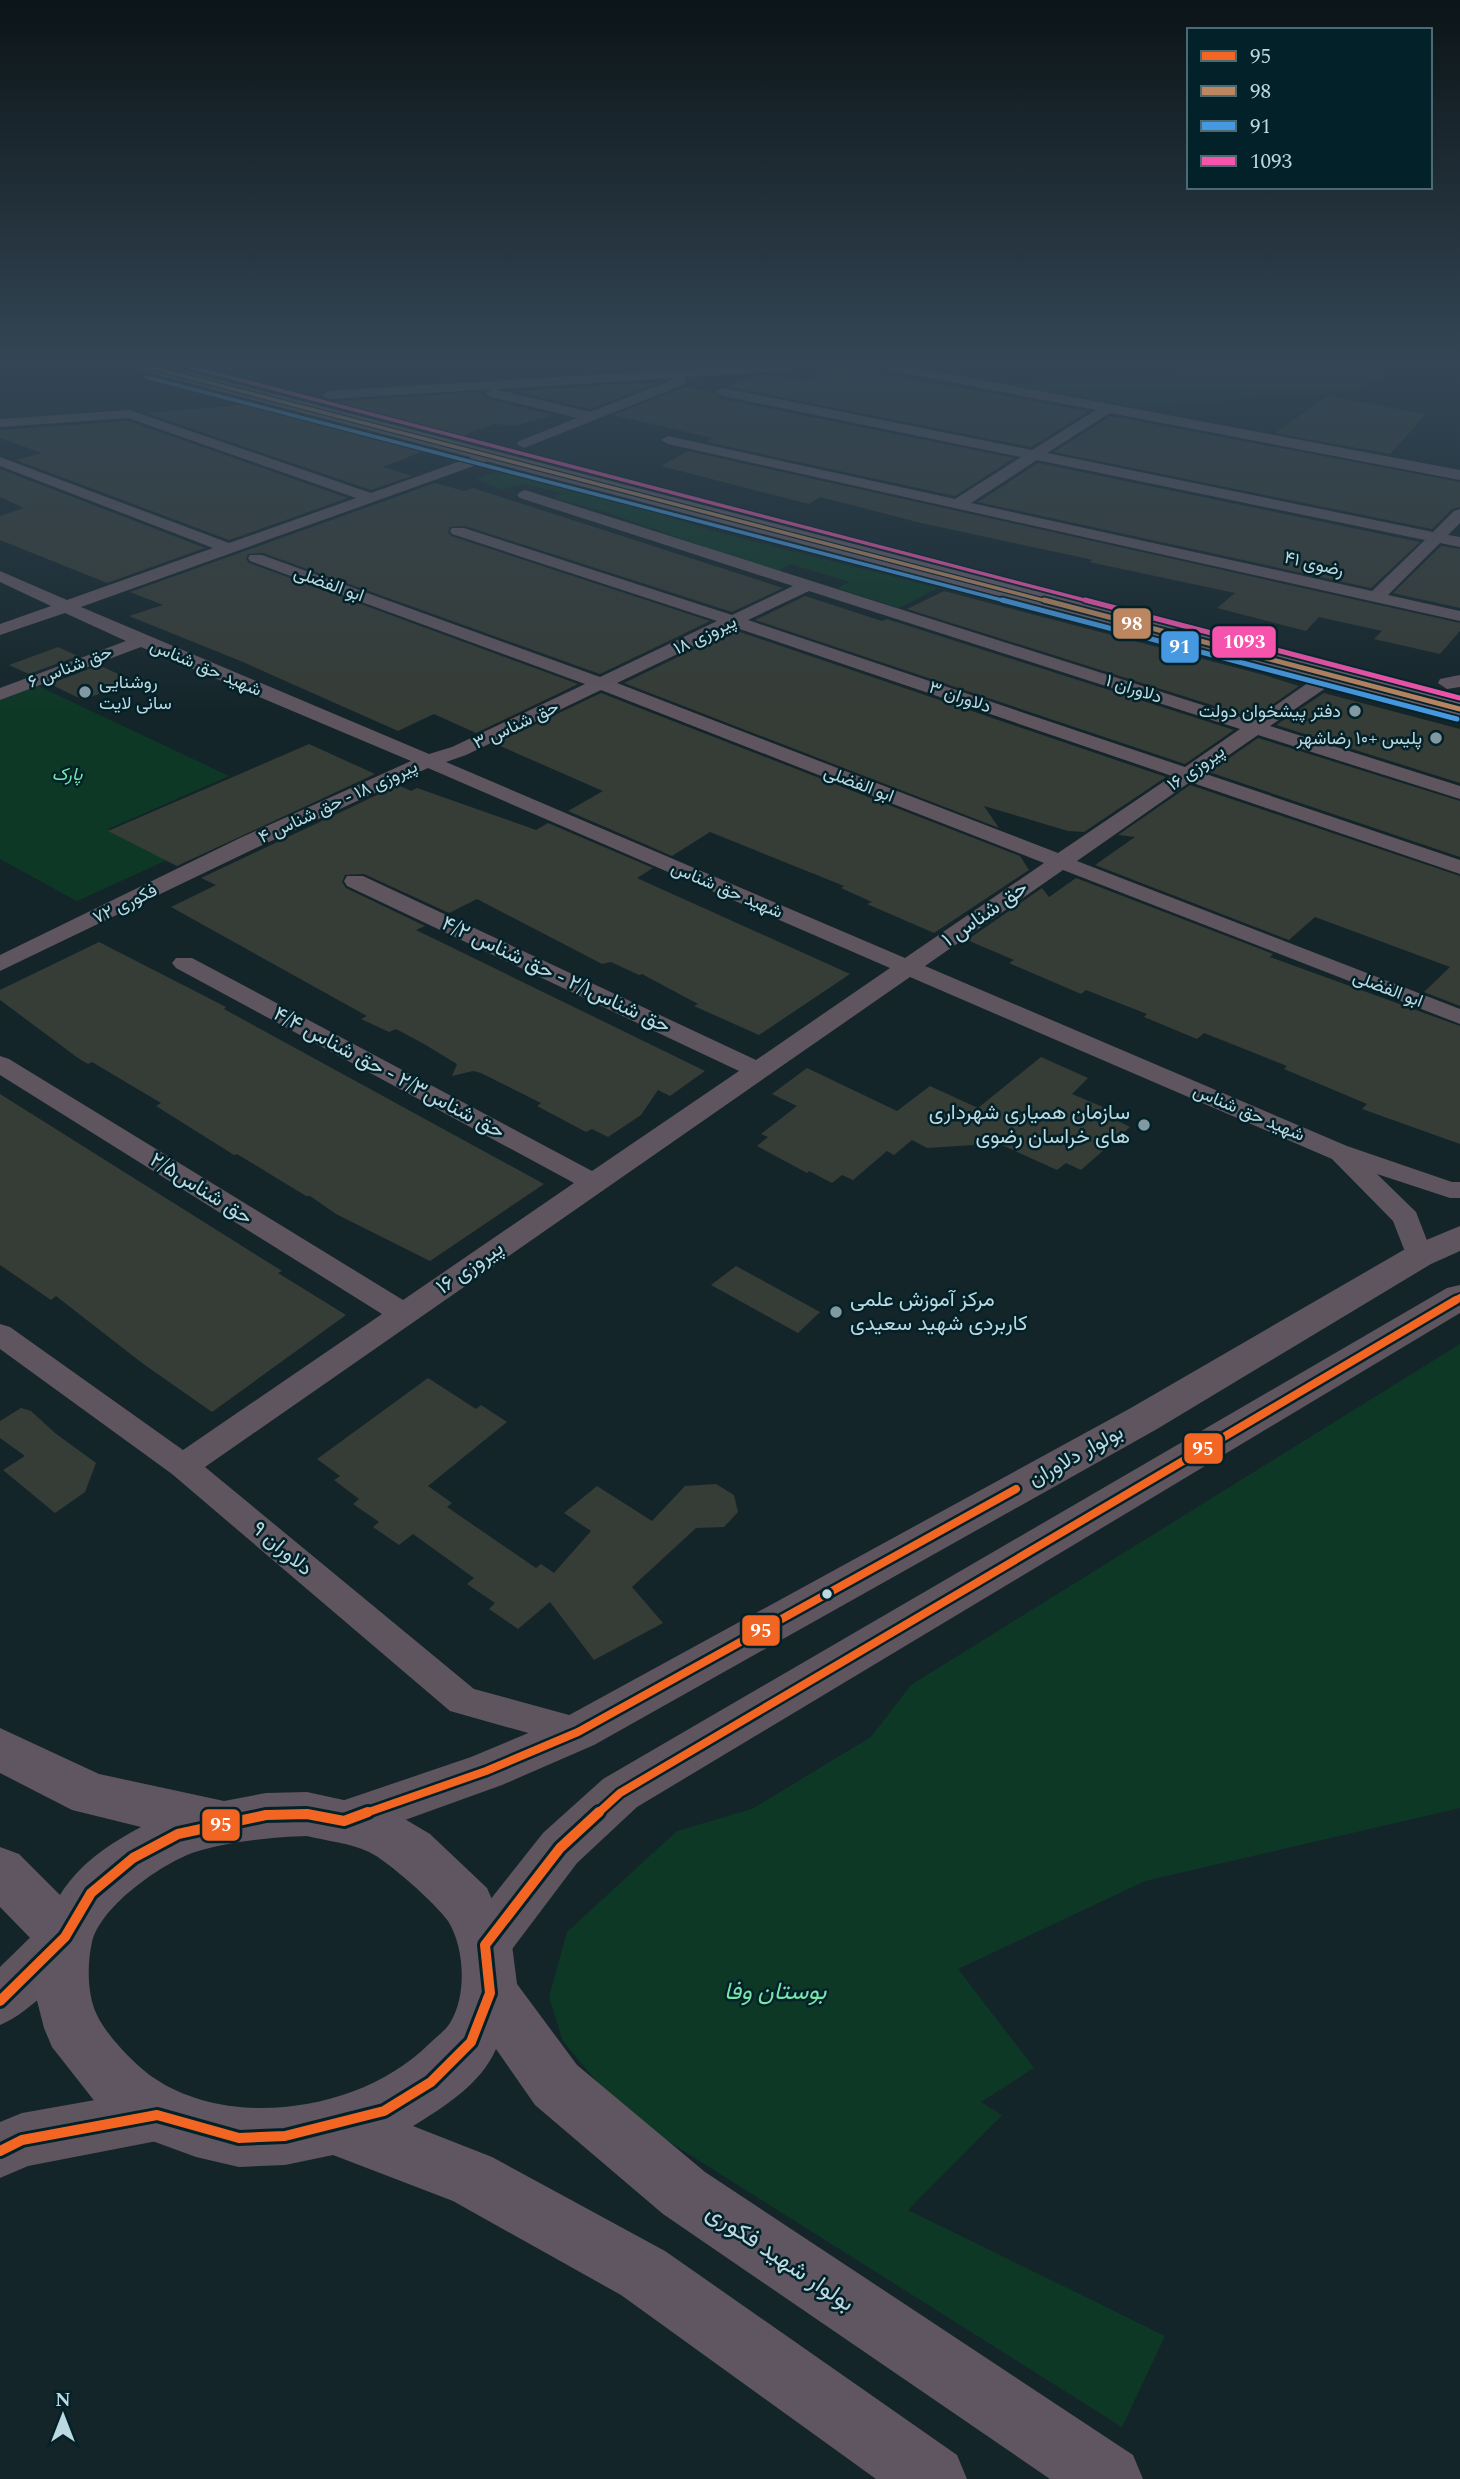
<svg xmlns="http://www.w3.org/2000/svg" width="1460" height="2479" font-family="Spectral,Vazirmatn,serif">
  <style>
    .green { fill: #0e3826 }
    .building { fill: #363c36 }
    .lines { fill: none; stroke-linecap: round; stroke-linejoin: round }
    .minor { fill: #5f555f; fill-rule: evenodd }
    .tertiary { fill: #5f555f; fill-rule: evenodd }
    .secondary { fill: #5f5661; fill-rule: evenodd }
    .primary { fill: #685c6a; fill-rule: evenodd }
    .bus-1-far2-casing { stroke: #022128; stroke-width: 10 }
    .bus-1-far1-casing { stroke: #022128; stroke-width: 13 }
    .bus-1-casing { stroke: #022128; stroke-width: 16 }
    .bus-2-far1-casing { stroke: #022128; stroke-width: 6 }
    .bus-2-casing { stroke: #022128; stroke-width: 9 }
    .bus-3-far1-casing { stroke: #022128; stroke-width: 6 }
    .bus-3-casing { stroke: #022128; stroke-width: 9 }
    .bus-4-far1-casing { stroke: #022128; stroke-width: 6 }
    .bus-4-casing { stroke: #022128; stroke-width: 9 }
    .bus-1-far2 { stroke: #f26522; stroke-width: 6 }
    .bus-1-far1 { stroke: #f26522; stroke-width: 8 }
    .bus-1 { stroke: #f26522; stroke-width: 10 }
    .bus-2-far1 { stroke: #bb8660; stroke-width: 3.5 }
    .bus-2 { stroke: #bb8660; stroke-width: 5 }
    .bus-3-far1 { stroke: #4699e1; stroke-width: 3.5 }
    .bus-3 { stroke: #4699e1; stroke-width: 5 }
    .bus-4-far1 { stroke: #f653ac; stroke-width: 3.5 }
    .bus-4 { stroke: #f653ac; stroke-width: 5 }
    .poi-dot { fill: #8199a1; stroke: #022128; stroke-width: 2.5 }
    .bus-dot { fill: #bcd8e1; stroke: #022128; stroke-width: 2.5 }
    .labels { text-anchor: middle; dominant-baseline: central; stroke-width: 5; stroke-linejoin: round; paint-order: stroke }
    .far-street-label { font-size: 18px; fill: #bcd8e1; stroke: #022128 }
    .far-poi-label { font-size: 18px; fill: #bcd8e1; stroke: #022128; text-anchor: end }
    .far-park-label { font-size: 18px; font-style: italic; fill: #78e6aa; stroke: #022128 }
    .street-label { font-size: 21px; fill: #bcd8e1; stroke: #022128 }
    .poi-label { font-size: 21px; fill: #bcd8e1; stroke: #022128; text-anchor: end }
    .near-park-label { font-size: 24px; font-style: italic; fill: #78e6aa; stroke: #022128 }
    .near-street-label { font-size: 24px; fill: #bcd8e1; stroke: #022128 }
    .line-badge { stroke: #022128; stroke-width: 2.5 }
    .badge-label { font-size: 19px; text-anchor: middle; font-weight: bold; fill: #fff }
  </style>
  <rect width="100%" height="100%" fill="#14252a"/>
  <path class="green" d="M1270 367H1392L1363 390 1137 407 1015 385Z
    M499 470 656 512 713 531 938 588 899 608 837 588 850 582 790 564 777 572 609 513 554 498 562 493 524 484 503 490 475 479Z
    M36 685 229 776 108 829 167 860 77 901 0 859V699Z
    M1460 1344V1808L1145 1881 958 1969 1034 2068 981 2102 1002 2115 908 2210 1165 2336 1122 2427 622 2112 563 2041 549 1997 567 1932 677 1831 752 1809 871 1737 911 1685Z"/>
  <path class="building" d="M832 368H846L1089 411 1031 447 729 387 752 376 771 375 806 381Z
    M661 382 590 409 512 391Z
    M685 387 714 394 722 399 1014 458 955 496 706 442 712 438 613 415Z
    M478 392 487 399 553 415 515 426 494 424 456 438 301 398 320 397 329 402Z
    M1328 396 1426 414 1390 454 1275 433Z
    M252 404 274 408 429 449 383 467 412 476 371 490 146 413Z
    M1111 416 1460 482V507L1452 509 1432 529 1054 452Z
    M128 421 348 498 229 540 16 460 42 453 0 438V430Z
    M688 451 1460 623V631L1440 654 1374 639 1382 631 1319 617 1306 631 1217 608 1235 593 1089 562 1093 560 921 523 820 497 809 504 661 466Z
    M1038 463 1420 542 1371 588 978 502Z
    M0 469 205 548 107 583 0 540V516L24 508 0 497Z
    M435 483 464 491 473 488 783 588 732 612 465 526 450 527 448 532 451 536 710 621 600 674 263 553 248 554 246 559 249 563 578 684 476 733 434 714 398 731 243 662 129 616 163 605 130 592Z
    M1441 546 1460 549V608L1393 593Z
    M944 591 1264 675 1299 686 1253 718 907 609Z
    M805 596 882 621 887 619 1234 730 1185 764 755 620Z
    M734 630 1166 777 1084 832 1068 831 984 806 999 828 624 683Z
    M58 647 78 656 29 674 9 665Z
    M99 665 133 681 83 700 50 684Z
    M601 693 1020 856 1029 870 934 933 867 904 872 902 841 888 844 886 710 832 672 856 568 811 603 791 500 746 503 744 498 742Z
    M1324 693 1460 729V783L1276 725Z
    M1258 738 1460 801V857L1209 772Z
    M309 744 375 774 177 866 108 831Z
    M398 785 411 791 417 788 536 830 548 823 653 868 637 878 648 883 850 974 759 1035 694 1006 698 1004 642 974 639 975 611 962 602 964 477 899 449 913 364 874 345 875 342 882 346 888 425 926 416 930 705 1071 670 1096 658 1090 641 1115 608 1137 592 1129 586 1132 537 1106 541 1103 481 1073 473 1071 452 1076 457 1064 424 1044 396 1029 389 1032 361 1019 367 1016 171 907 216 885 201 878Z
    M1190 785 1460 876V1006L1424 992 1450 967 1315 917 1289 940 1095 865 1135 837 1118 835Z
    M1076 878 1273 954 1270 957 1460 1026V1144L1362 1109 1367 1104 1284 1069 1287 1066 1204 1033 1197 1039 1144 1017 1147 1014 1086 990 1081 994 1009 963 1014 960 967 940 1042 888 1049 897Z
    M99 942 226 1007 224 1009 544 1184 430 1261 336 1214 310 1196H306L237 1154 234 1155 156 1106 161 1103 92 1062 88 1064 78 1058 0 1000V990Z
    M1041 1057 1088 1078 1072 1094 1122 1115 1116 1120 1130 1127 1081 1170 1066 1163 1057 1170 982 1136 973 1145 927 1148 912 1140 894 1155 887 1151 853 1180 842 1175 832 1183 809 1171 807 1173 757 1146 768 1137 761 1134 797 1106 772 1094 807 1068 897 1111 930 1086 978 1108Z
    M0 1094 282 1271 278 1273 346 1315 212 1412 142 1363 56 1296 51 1300 0 1265Z
    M736 1266 820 1312 798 1333 711 1285Z
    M428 1378 476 1409 481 1405 507 1422 428 1486 452 1503 447 1507 536 1568 541 1564 554 1573 591 1531 564 1513 597 1486 652 1521 685 1486 716 1484 734 1495 738 1512 724 1527 696 1528 632 1587 663 1623 594 1660 550 1602 518 1629 489 1609 495 1603 467 1584 474 1578 413 1534 399 1545 373 1527 379 1522 353 1504 359 1499 334 1480 340 1476 317 1459Z
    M21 1408 31 1411 55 1433 96 1463 85 1492 55 1513 3 1470 25 1456 0 1438V1421Z"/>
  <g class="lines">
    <path class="minor" d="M723 367H794L787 371 682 377 687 381 685 384 524 448 517 444 519 441 577 418 488 396 486 393 492 389 329 399 322 395 329 391ZM677 378 590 412 494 389Z
      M886 367H913L1460 470V480L1110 413 1047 453 1433 532 1454 511 1460 509V523L1448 535 1460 537V547L1440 543 1388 595 1460 611V621L668 444 661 440 668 436 955 499 1021 457 723 396 716 392 723 388 1032 450 1096 410 893 371ZM1037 460 1425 540 1372 591 971 503Z
      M129 410 371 493 483 453H493L495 456 493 459 81 607 429 754 452 747 585 684 250 561 248 558 250 555H262L600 677 717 621 452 534 450 531 452 528H464L732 615 793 586 520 498 517 495 520 492 525 490 1253 721 1325 671H1339L1341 675 1339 679 1270 726 1460 786V799L1258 735 1203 773 1460 860V874L1190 782 1077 861 1460 1009V1024L1063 870 925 966 1347 1146 1452 1182H1460V1198H1450L1377 1174 1416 1212 1433 1256 1429 1262 1419 1265 1409 1262 1393 1221 1332 1159 910 977 205 1467 474 1689 591 1721 596 1732 591 1743 578 1747 450 1711 172 1474 0 1349V1324L10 1327 183 1450 382 1314 0 1075V1056L9 1059 403 1300 574 1183 176 968 172 963 176 958H192L592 1171 739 1071 347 886 344 881 347 876H363L756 1060 890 968 428 768 256 848 0 971V955L240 838 411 761 141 647 0 700V688L126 641 65 613 0 635V624L51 606 0 582V571L67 600 213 548 0 466V457L229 543 356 498 128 418 0 427V419ZM809 591 1240 729 1185 767 748 620ZM734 627 1172 776 1058 853 617 683ZM601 690 1044 863 905 958 446 762 466 755Z
      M1460 675V687L1447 689 1438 683 1440 679Z"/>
    <path class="tertiary" d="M1460 1226V1251L1431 1264 1157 1429 594 1745 502 1785 344 1842 327 1836 320 1821 327 1806 471 1757 562 1719 1129 1409 1407 1248Z
      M1460 1285V1313L637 1807 577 1863 503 1961 485 1968 467 1961 460 1945 467 1929 543 1833 603 1779 1447 1288Z
      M65 1914 83 1921 90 1937C77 1966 30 2013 0 2025V1967L47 1921Z
      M157 2089 176 2096 184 2115 176 2134 157 2141 28 2166 0 2178V2122L22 2113Z"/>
    <path class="secondary" d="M0 1728 99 1774 224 1801 266 1793 307 1792 380 1808 398 1815 430 1834 487 1888 512 1945 517 1984 577 2065 705 2172 1133 2455 1143 2479H1050L663 2214 535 2105 496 2049C481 2084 444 2107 413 2126L492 2157 665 2251 957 2455 967 2479H876L621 2295 453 2201 333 2155 285 2165 239 2167 196 2157 136 2135 103 2112 52 2047 44 2028 33 1985 37 1945 0 1907V1847L19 1854 60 1895C79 1864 109 1844 141 1827L72 1810 0 1773ZM307 1836C326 1841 351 1843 369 1852 387 1860 437 1905 448 1921 465 1948 467 1996 450 2023 445 2031 435 2038 428 2045 362 2110 232 2131 154 2078 136 2066 106 2035 97 2015 87 1995 87 1964 92 1942 101 1907 155 1869 187 1855 219 1842 272 1837 307 1836Z"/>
    <path class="primary" d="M140 367H170L1460 701V717L143 371Z"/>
    <g class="bus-1-far2-casing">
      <path id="bus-1-far2" d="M1453 1301 1460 1297"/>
    </g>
    <g class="bus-1-far1-casing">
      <path id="bus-1-far1" d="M300 1814H308
        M363 1814 486 1771 578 1732 1016 1489
        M597 1814 620 1793 1456 1300"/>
    </g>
    <g class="bus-1-casing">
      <path id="bus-1" d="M0 2001 65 1937 91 1893 133 1858 178 1834 266 1815 307 1814 344 1821 368 1812
        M0 2151 22 2140 157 2115 239 2138 285 2136 384 2111 431 2082 471 2042 490 1993 485 1945 560 1848 599 1812"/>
    </g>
    <g class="bus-2-far1-casing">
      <path id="bus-2-far1" d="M149 367 1050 602"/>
    </g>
    <g class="bus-2-casing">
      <path id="bus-2" d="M1044 600 1460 709"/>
    </g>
    <g class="bus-3-far1-casing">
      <path id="bus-3-far1" d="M146 377 1009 602"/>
    </g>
    <g class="bus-3-casing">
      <path id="bus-3" d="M1002 600 1457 719"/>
    </g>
    <g class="bus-4-far1-casing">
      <path id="bus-4-far1" d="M190 367 1092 602"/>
    </g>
    <g class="bus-4-casing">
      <path id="bus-4" d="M1085 600 1460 698"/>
    </g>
    <use href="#bus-1-far2" class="bus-1-far2"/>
    <use href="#bus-1-far1" class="bus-1-far1"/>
    <use href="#bus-1" class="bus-1"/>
    <use href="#bus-2-far1" class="bus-2-far1"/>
    <use href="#bus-2" class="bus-2"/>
    <use href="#bus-3-far1" class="bus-3-far1"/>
    <use href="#bus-3" class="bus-3"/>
    <use href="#bus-4-far1" class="bus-4-far1"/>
    <use href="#bus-4" class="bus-4"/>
  </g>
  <linearGradient id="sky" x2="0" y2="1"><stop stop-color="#0b1417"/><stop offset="0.51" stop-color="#344655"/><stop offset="1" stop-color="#344655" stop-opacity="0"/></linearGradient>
  <rect width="1460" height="714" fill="url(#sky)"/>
  <g class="poi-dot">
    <circle cx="85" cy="692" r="7"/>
    <circle cx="1355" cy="711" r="7"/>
    <circle cx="1436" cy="738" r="7"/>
    <circle cx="1144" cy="1125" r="7"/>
    <circle cx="836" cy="1312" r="7"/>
  </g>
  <circle class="bus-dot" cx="827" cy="1594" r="6"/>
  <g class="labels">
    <g class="far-street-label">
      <text transform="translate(1314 564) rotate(13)">رضوی ۴۱</text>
      <text transform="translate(329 584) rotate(20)">ابو الفضلی</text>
      <text transform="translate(705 635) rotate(-26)">پیروزی ۱۸</text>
      <text transform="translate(70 667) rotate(-21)">حق شناس ۶</text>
      <text transform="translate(206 668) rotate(23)">شهید حق شناس</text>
      <text transform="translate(1134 689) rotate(18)">دلاوران ۱</text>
      <text transform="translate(960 697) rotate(19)">دلاوران ۳</text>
      <text transform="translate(516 725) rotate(-25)">حق شناس ۳</text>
      <text transform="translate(1196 768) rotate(-35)">پیروزی ۱۶</text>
      <text transform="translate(859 784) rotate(21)">ابو الفضلی</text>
      <text transform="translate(338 802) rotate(-25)">پیروزی ۱۸ - حق شناس ۴</text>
      <text transform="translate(727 890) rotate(23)">شهید حق شناس</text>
      <text transform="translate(125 904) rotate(-26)">فکوری ۷۲</text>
      <text transform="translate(1388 989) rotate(21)">ابو الفضلی</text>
      <text transform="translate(1249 1113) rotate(23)">شهید حق شناس</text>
    </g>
    <g class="far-poi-label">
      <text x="99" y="682" text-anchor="start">روشنایی<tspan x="99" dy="21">سانی لایت</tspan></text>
      <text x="1341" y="711">دفتر پیشخوان دولت</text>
      <text x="1422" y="738">پلیس +۱۰ رضاشهر</text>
    </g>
    <g class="far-park-label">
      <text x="67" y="774">پارک</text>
    </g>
    <g class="street-label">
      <text transform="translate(985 914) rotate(-35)">حق شناس ۱</text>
      <text transform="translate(556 975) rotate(25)">حق شناس۲/۱ - حق شناس ۴/۲</text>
      <text transform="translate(389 1073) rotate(28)">حق شناس۲/۳ - حق شناس ۴/۴</text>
      <text transform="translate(201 1189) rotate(32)">حق شناس۲/۵</text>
      <text transform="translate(470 1268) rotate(-35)">پیروزی ۱۶</text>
      <text transform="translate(1076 1456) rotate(-29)">بولوار دلاوران</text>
      <text transform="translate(282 1549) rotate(40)">دلاوران ۹</text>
    </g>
    <g class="poi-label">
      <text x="1130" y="1113">سازمان همیاری شهرداری<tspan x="1130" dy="24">های خراسان رضوی</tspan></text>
      <text x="850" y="1300" text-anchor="start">مرکز آموزش علمی<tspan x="850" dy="24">کاربردی شهید سعیدی</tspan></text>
    </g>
    <g class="near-park-label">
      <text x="775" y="1992">بوستان وفا</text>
    </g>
    <g class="near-street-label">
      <text transform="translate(780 2258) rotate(34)">بولوار شهید فکوری</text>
    </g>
  </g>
  <g class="line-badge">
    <rect x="1112" y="607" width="40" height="33" rx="7" fill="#bb8660"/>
    <rect x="1211" y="625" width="66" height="34" rx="7" fill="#f653ac"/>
    <rect x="1160" y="630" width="40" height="34" rx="7" fill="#4699e1"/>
    <rect x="1183" y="1432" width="41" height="33" rx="7" fill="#f26522"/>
    <rect x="741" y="1614" width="40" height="33" rx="7" fill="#f26522"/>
    <rect x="201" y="1808" width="40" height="34" rx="7" fill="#f26522"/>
  </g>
  <g class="badge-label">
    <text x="1132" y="630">98</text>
    <text x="1244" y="648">1093</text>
    <text x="1180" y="653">91</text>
    <text x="1203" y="1455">95</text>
    <text x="761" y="1637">95</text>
    <text x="221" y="1831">95</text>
  </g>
  <rect x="1187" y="28" width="245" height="161" fill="#022128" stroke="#4c6a72" stroke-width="2"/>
  <rect x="1201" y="51" width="35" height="10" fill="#f26522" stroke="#4c6a72" stroke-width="2"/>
  <text x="1250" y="63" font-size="21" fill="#bcd8e1">95</text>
  <rect x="1201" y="86" width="35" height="10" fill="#bb8660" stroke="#4c6a72" stroke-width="2"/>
  <text x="1250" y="98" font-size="21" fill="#bcd8e1">98</text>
  <rect x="1201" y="121" width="35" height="10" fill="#4699e1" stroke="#4c6a72" stroke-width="2"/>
  <text x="1250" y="133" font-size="21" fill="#bcd8e1">91</text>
  <rect x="1201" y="156" width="35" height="10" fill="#f653ac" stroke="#4c6a72" stroke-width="2"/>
  <text x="1250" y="168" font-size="21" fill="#bcd8e1">1093</text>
  <g transform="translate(63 2416)" stroke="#022128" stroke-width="5" paint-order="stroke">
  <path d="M0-5L12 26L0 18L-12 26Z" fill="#bcd8e1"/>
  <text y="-10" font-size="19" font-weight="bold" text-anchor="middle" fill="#bcd8e1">N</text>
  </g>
</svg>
